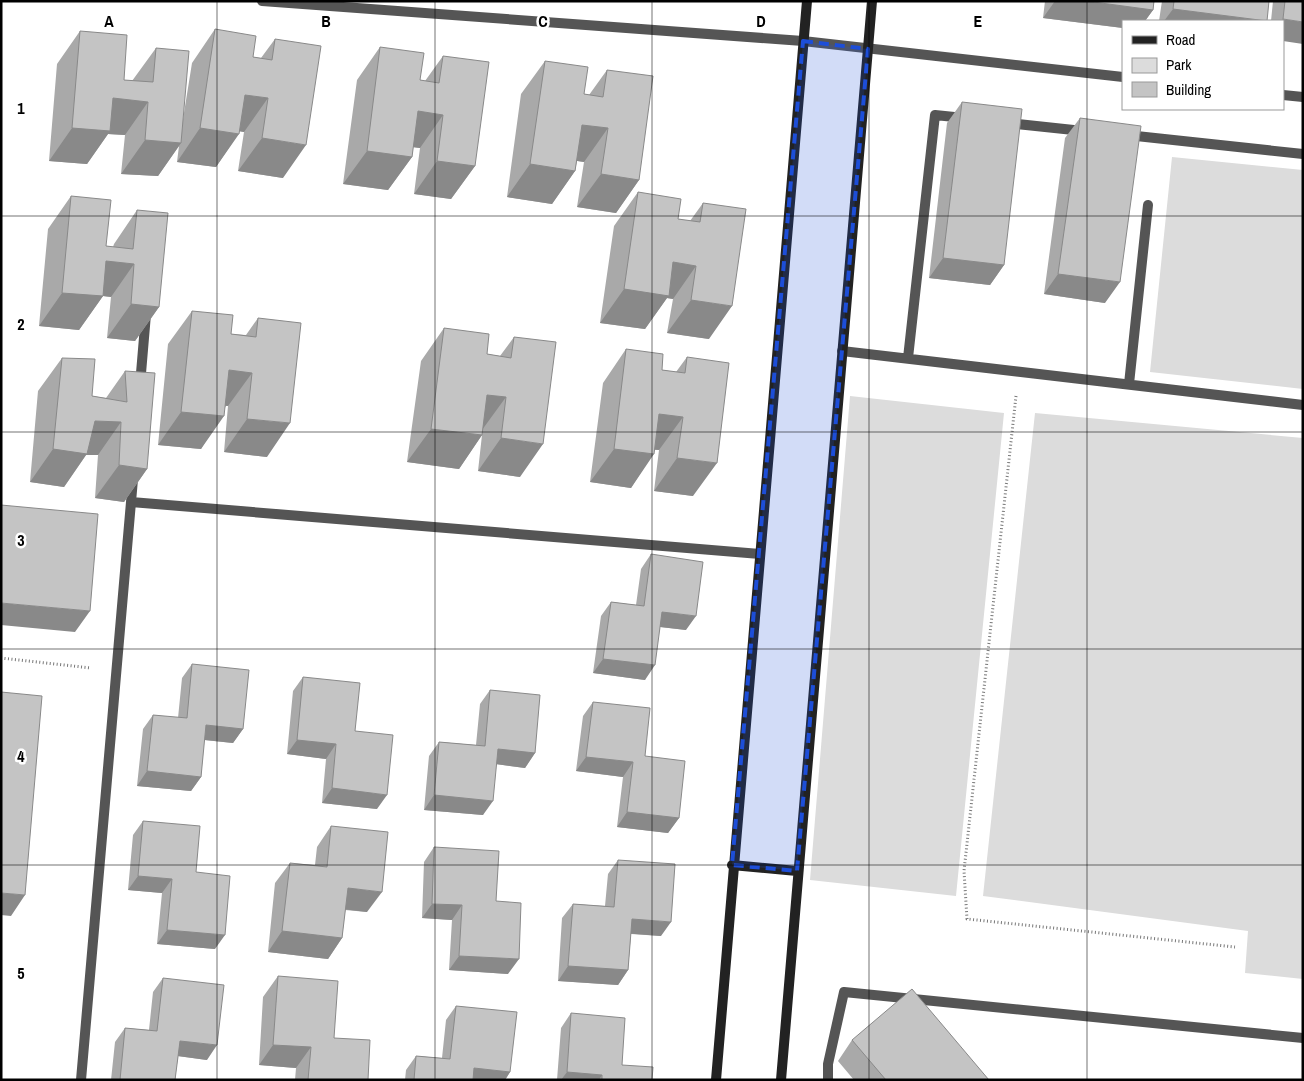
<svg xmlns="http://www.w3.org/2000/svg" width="1304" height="1081" font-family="'Archivo Narrow',sans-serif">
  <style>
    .green { fill: #dcdcdc }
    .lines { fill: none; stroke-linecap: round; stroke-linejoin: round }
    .path { stroke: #777; stroke-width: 3; stroke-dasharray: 1 2.5; stroke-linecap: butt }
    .lane { stroke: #555; stroke-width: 10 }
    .street { stroke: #555; stroke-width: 10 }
    .secondary { stroke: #222; stroke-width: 10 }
    .wall { fill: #a9a9a9 }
    .shaded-wall { fill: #898989 }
    .building { fill: #c4c4c4; stroke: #898989 }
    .marked { fill: #1d4ed8; fill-opacity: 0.2; stroke: #1d4ed8; stroke-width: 4; stroke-dasharray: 10 6; stroke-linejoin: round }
    .grid { fill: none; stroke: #000; stroke-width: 1; stroke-opacity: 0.55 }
    .grid-label { font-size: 16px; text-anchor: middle; font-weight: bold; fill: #000; stroke: #fff; stroke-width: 5; stroke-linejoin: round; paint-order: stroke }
  </style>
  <rect width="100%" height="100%" fill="#fff"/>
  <path class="green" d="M1172 157 1303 170V389L1150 372Z
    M850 396 1004 413 956 896 810 880Z
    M1035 413 1303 438V979L1245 973 1248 931 983 896Z"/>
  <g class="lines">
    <path class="path" d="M1016 396 964 871 967 919 1235 947
      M1 658 91 668"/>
    <path class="lane" d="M1008 123 1083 131
      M1127 135 1303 154
      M842 351 1303 405
      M908 358 935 115 964 118
      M1129 384 1148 205
      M140 385 146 314
      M131 502 760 554
      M81 1080 133 479
      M828 1080V1064L844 992 1303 1038"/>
    <path class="street" d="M262 1 803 41 1123 77
      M1283 95 1303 97"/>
    <path class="secondary" d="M732 865 797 871
      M716 1080 807 1
      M781 1080 872 1"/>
  </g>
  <path class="wall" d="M1045 1H1154L1153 10 1145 21H1123V28L1043 18Z
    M1162 1H1269L1266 21H1159Z
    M1273 1H1303L1283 21H1271Z
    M215 29 253 57 261 58 275 39 283 178 238 171 244 132 240 131 216 167 177 162 179 146 158 176 121 174 125 135 108 134 87 164 49 161 57 64 80 31 124 80 132 81 156 48 183 119 192 63Z
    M380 47 420 80 425 81 443 56 475 166 451 199 414 194 420 148 413 147 412 157 388 190 343 184 357 80Z
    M545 61 584 94 589 95 607 70 639 180 616 213 577 207 584 162 577 161 575 171 552 204 507 197 521 94Z
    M962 102 1004 265 990 285 929 278 947 123Z
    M1080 118 1105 303 1044 294 1065 138Z
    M638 192 678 219 690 221 703 203 709 339 667 333 673 299 667 298 645 329 600 323 614 226Z
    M71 196 106 246 113 247 114 244 137 210 159 307 135 341 107 338 111 297 103 296 79 330 39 326 48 229Z
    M192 311 231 334 246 335 258 318 267 457 224 452 228 406H226L201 449 158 445 168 344Z
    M444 328 487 354 500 356 514 337 520 477 478 471 482 435 459 469 407 462 421 361Z
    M626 349 662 370 676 372 687 357 693 496 654 491 659 450H655L631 488 590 482 603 383Z
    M62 358 92 396 106 398 125 371 147 469 124 502 95 498 98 455H86L64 487 30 482 38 391Z
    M651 554 686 630 660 627 645 680 593 673 601 616 611 602 636 605 641 569Z
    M192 664 243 729 233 743 204 740 201 777 191 791 137 786 143 729 153 715 178 718 182 678Z
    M303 677 355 731 377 809 322 803 326 759 287 754 293 691Z
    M490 690 535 753 525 768 496 764 483 815 424 810 429 756 439 742 476 745 480 704Z
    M593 702 679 818 668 833 617 827 623 777 576 771 583 716Z
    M143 821 196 872 215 949 157 944 162 893 128 890 133 835Z
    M331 826 367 912 345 910 342 938 328 959 268 952 275 883 290 863 315 865 317 847Z
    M434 847 496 901 508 974 449 970 452 920 422 918 424 862Z
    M618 860 661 936 631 934 628 970 618 985 558 981 562 918 573 904 605 906 608 874Z
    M278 976 334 1038 368 1080H295L296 1068 259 1065 263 997Z
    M163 978 207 1060 178 1056 175 1080H111L115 1042 125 1028 149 1030 153 992Z
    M456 1006 510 1072 505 1080H405L406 1070 416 1056 442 1058 446 1020Z
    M571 1013 622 1065 652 1080H557L561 1028Z
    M852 1040 989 1080H854L838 1061Z"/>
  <path class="shaded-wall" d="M1055 1H1086L1153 10 1145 21H1123V28L1043 18Z
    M1173 9 1266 21H1164Z
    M1283 19 1303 22V44L1283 41V21H1281Z
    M245 95 268 98 244 132 222 129Z
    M113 98 148 102 125 135 108 134 87 164 49 161 72 128Z
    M418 111 443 115 420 148 395 145Z
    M582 125 608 128 584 162 559 158Z
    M200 128 239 134 216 167 177 162Z
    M262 138 306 145 283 178 238 171Z
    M145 140 181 143 158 176 121 174Z
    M367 151 412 157 388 190 343 184Z
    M437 161 475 166 451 199 414 194Z
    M530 164 575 171 552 204 507 197Z
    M601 174 639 180 616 213 577 207Z
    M943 258 1004 265 990 285 929 278Z
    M106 261 134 264 111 297 103 296 79 330 39 326 62 293Z
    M673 262 696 266 673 299 667 298 645 329 600 323 624 289Z
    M1058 274 1120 282 1105 303 1044 294Z
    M691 300 732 306 709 339 667 333Z
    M131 304 159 307 135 341 107 338Z
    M229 370 252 373 228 406 206 403Z
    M487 395 506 397 482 430Z
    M181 412 224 416 201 449 158 445Z
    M659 414 683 417 659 450 636 447Z
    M247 419 290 423 267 457 224 452Z
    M95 421 121 422 98 455H86L64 487 30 482 53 449Z
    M431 429 482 435 459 469 407 462Z
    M501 438 543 444 520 477 478 471Z
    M614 449 654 454 631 488 590 482Z
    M677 458 717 463 693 496 654 491Z
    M119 465 147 469 124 502 95 498Z
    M1 603 90 611 75 632 1 625Z
    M662 612 696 616 686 630 652 626Z
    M603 659 655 665 645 680 593 673Z
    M206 725 243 729 233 743 196 739Z
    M297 740 336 744 326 759 287 754Z
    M498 749 535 753 525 768 488 763Z
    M586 757 633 762 623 777 576 771Z
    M147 771 201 777 191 791 137 786Z
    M332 788 387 795 377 809 322 803Z
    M434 795 493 801 483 815 424 810Z
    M627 812 679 818 668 833 617 827Z
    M138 876 172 879 162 893 128 890Z
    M348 888 382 892 367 912 333 908Z
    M1 893 25 895 11 916 1 915Z
    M432 904 462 905 452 920 422 918Z
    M632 919 671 922 661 936 622 933Z
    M167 930 225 935 215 949 157 944Z
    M282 931 342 938 328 959 268 952Z
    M459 956 519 959 508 974 449 970Z
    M568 966 628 970 618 985 558 981Z
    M180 1041 217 1045 207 1060 170 1055Z
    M273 1045 311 1047 296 1068 259 1065Z
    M474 1068 510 1072 505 1080H466Z
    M567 1072 602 1075 599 1080H561Z"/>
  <path class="building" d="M1086 1H1154L1153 10Z
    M1174 1H1269L1267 21 1173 9Z
    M1285 1H1303V22L1283 19Z
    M215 29 256 36 253 57 272 60 275 39 321 46 306 145 262 138 268 98 245 95 239 134 200 128Z
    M80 31 127 35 124 80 153 82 156 48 189 51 181 143 145 140 148 102 113 98 110 131 72 128Z
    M380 47 424 53 420 80 439 83 443 56 489 62 475 166 437 161 443 115 418 111 412 157 367 151Z
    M545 61 588 67 584 94 603 97 607 70 653 76 639 180 601 174 608 128 582 125 575 171 530 164Z
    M962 102 1022 109 1004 265 943 258Z
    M1080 118 1141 126 1120 282 1058 274Z
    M638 192 681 199 678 219 700 222 703 203 746 209 732 306 691 300 696 266 673 262 669 296 624 289Z
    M71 196 111 200 106 246 133 249 137 210 168 213 159 307 131 304 134 264 106 261 103 296 62 293Z
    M192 311 233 315 231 334 256 337 258 318 301 323 290 423 247 419 252 373 229 370 224 416 181 412Z
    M444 328 489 334 487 354 511 358 514 337 556 342 543 444 501 438 506 397 487 395 482 435 431 429Z
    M626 349 663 354 662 370 685 373 687 357 729 363 717 463 677 458 683 417 659 414 654 454 614 449Z
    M62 358 95 359 92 396 127 402 125 371 155 373 147 469 119 465 121 422 95 421 87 454 53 449Z
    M1 505 98 514 90 611 1 603Z
    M651 554 703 562 696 616 662 612 655 665 603 659 611 602 644 606Z
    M192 664 249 670 243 729 206 725 201 777 147 771 153 715 187 718Z
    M303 677 360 683 355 731 393 735 387 795 332 788 336 744 297 740Z
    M490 690 540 695 535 753 498 749 493 801 434 795 439 742 485 746Z
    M1 692 42 696 25 895 1 893Z
    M593 702 650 708 645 756 685 761 679 818 627 812 633 762 586 757Z
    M143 821 200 826 196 872 230 876 225 935 167 930 172 879 138 876Z
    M331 826 388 832 382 892 348 888 342 938 282 931 290 863 327 867Z
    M434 847 499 851 496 901 521 903 519 959 459 956 462 905 432 904Z
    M618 860 675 864 671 922 632 919 628 970 568 966 573 904 614 907Z
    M278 976 338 981 334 1038 370 1040 368 1080H308L311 1047 273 1045Z
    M163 978 224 985 217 1045 180 1041 175 1080H120L125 1028 157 1031Z
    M912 989 989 1080H886L852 1040Z
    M456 1006 517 1012 510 1072 474 1068 473 1080H414L416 1056 450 1059Z
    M571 1013 625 1018 622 1065 653 1067 652 1080H602V1075L567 1072Z"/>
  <path class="marked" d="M803 41 868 49 797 871 732 865Z"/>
  <path class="grid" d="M217 1V1080M435 1V1080M652 1V1080M869 1V1080M1087 1V1080M1 216H1303M1 432H1303M1 649H1303M1 865H1303"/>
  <g class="grid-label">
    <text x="109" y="27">A</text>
    <text x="326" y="27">B</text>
    <text x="543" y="27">C</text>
    <text x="761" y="27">D</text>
    <text x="978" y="27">E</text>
    <text x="21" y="114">1</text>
    <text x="21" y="330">2</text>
    <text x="21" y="546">3</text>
    <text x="21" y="762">4</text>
    <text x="21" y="979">5</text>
  </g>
  <rect width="1304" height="1081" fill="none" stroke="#000000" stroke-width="5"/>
  <rect x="1122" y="20" width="162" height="90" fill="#ffffff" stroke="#999999"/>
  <rect x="1132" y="36" width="25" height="8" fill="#222222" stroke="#999999"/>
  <text x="1166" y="45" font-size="15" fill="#000000">Road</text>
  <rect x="1132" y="58" width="25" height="15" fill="#dcdcdc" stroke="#999999"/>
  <text x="1166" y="70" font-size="15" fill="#000000">Park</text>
  <rect x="1132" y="82" width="25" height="15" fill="#c4c4c4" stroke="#999999"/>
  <text x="1166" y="95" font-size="15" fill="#000000">Building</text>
</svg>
